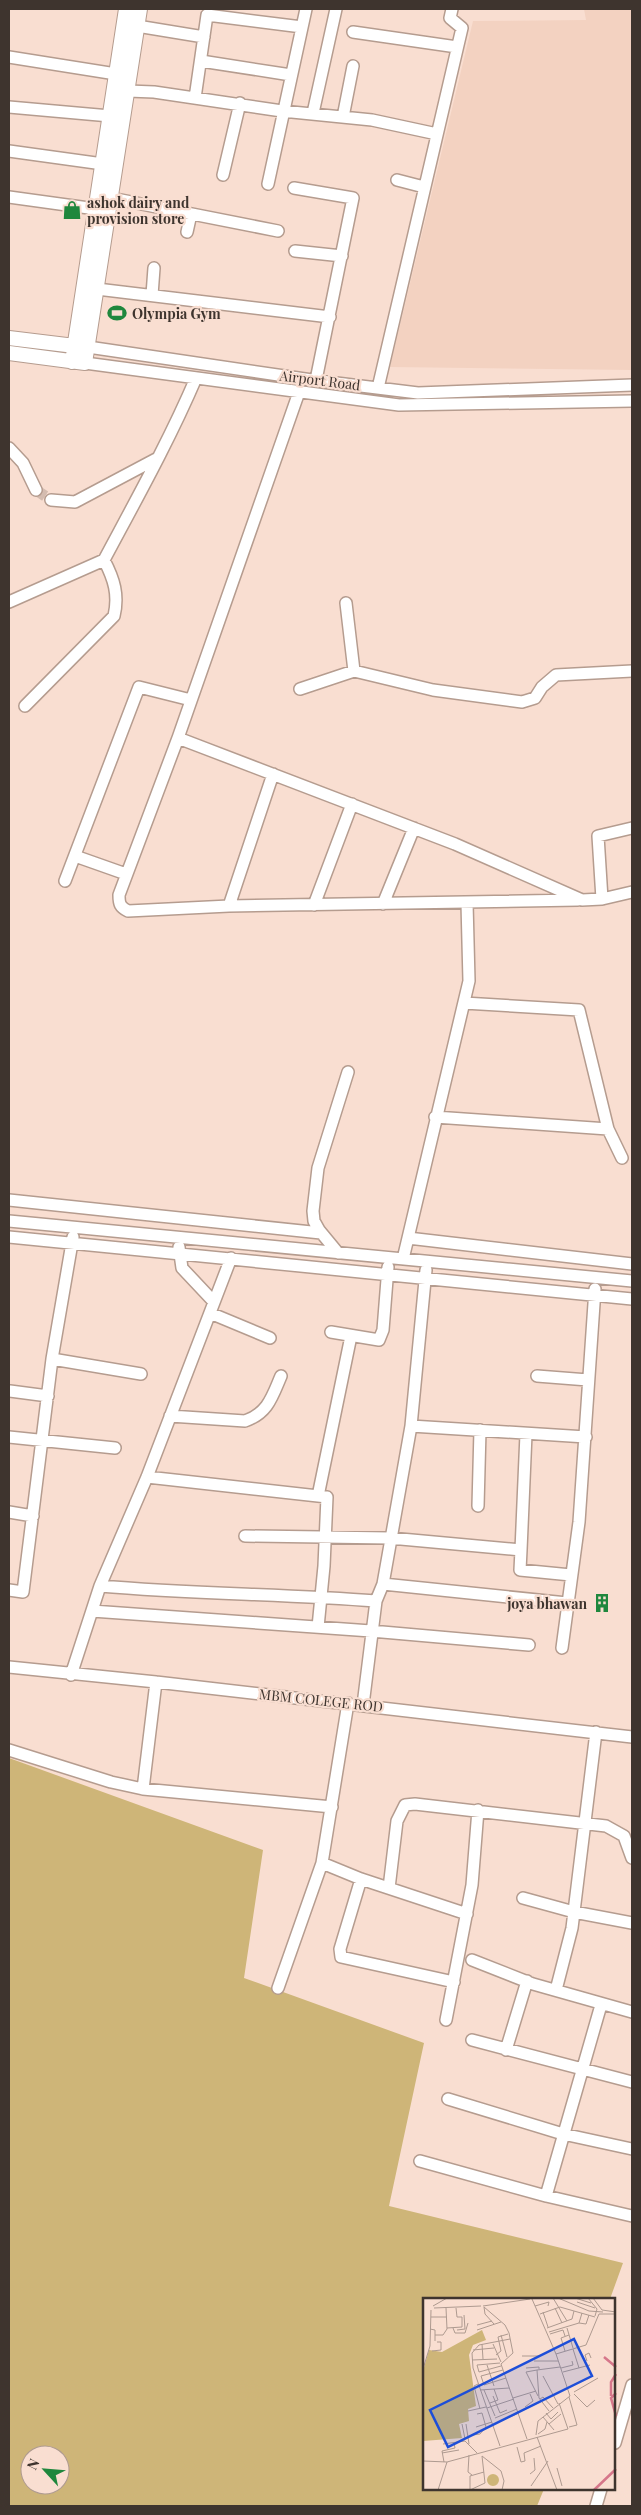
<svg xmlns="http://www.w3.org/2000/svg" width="641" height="2515" font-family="'Playfair Display',serif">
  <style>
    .built { fill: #f3d2c1 }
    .green { fill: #ceb578; fill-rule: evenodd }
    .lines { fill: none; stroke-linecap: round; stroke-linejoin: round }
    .minor-tunnel { stroke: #d4bcb0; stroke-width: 11; stroke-dasharray: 11 5.5; stroke-linecap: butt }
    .minor-casing { stroke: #b59c8f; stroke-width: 14 }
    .major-casing { stroke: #b59c8f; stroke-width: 16 }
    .minor { stroke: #fff; stroke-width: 11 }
    .major { stroke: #fff; stroke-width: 14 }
    .labels { text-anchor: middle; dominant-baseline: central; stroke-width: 4.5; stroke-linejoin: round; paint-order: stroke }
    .poi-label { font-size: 14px; font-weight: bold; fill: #3e342e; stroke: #f9ded1; text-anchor: start }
    .street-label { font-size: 14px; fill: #3e342e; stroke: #f9ded1 }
    .inset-river { fill: none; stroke: #d6768a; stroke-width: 2.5 }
    .inset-road { fill: none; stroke: #ae9a90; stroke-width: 1 }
    .view { fill: #1d4ed8; fill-opacity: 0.15; stroke: #1d4ed8; stroke-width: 2.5 }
    .inset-edge { fill: none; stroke: #3e342e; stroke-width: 2.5 }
  </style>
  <rect width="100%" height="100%" fill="#f9ded1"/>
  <path class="built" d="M584 9H632V370L390 367 473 21 586 20Z"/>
  <path class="green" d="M9 1758 263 1850 244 1978 424 2043 389 2206 623 2263 610 2299H425V2489H544L537 2506H9ZM30 2455H60V2485H30Z"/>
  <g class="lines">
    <path class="minor-tunnel" d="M36 490 51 500"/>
    <g class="minor-casing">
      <path id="minor" d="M137 26 204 37
        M353 32 457 47
        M9 57 116 74
        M201 61 291 75
        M128 91 154 92 282 111 372 120 437 134
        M195 98 207 15 302 27
        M9 107 110 116
        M313 113 336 9
        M343 117 353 66
        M9 151 103 164
        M223 175 240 103
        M397 180 424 187
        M268 184 306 9
        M294 188 353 198 316 380
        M9 197 96 209
        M111 198 278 231
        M187 232 191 214
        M295 251 342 256
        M97 289 330 317
        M152 295 154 268
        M88 347 312 380 418 393 632 385
        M85 363 399 405 632 401
        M378 388 462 28 450 18 452 9
        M299 392 178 738 455 844 582 900 602 899 632 892
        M9 448 23 463 36 490
        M51 500 75 502 156 459
        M9 602 104 560
        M346 603 354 671
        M300 689 354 671 433 690 522 702 535 698 542 687 556 675 632 671
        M25 706 114 616C119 595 114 579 104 560 136 500 169 441 196 378
        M178 738 119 895C119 904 120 907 128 911L229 906 578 900
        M75 856 126 874
        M65 881 139 687 191 700
        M602 899 598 836 632 828
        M383 904 414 828
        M314 905 352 804
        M229 906 273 774
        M464 1003 579 1010 608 1129 622 1158
        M435 1117 608 1129
        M9 1200 321 1233
        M9 1221 632 1281
        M9 1237 632 1299
        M408 1238 632 1264
        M179 1247 182 1268 214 1302
        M338 1253 319 1230 314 1221 313 1211 318 1168 348 1072
        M403 1259 469 981 467 903
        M210 1313 270 1338
        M331 1332 379 1340 383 1330 388 1267
        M52 1359 141 1374
        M537 1376 588 1380
        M10 1391 48 1396
        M170 1416 245 1421C268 1413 272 1397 281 1376
        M411 1426 586 1437
        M9 1437 115 1448
        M147 1477 327 1497 324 1566 318 1627
        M318 1496 351 1336
        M478 1506 480 1430
        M9 1512 33 1516
        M245 1536 390 1538 521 1550 526 1434
        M521 1550 520 1570 571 1575
        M383 1584 567 1603
        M100 1586C192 1594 284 1594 376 1601
        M9 1590 23 1592 52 1359 73 1237
        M92 1611 371 1631 529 1645
        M562 1648 579 1522 595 1289
        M9 1667 156 1682 632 1737
        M71 1675 100 1586 147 1477 231 1258
        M363 1705 376 1601 383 1584 411 1426 426 1270
        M9 1750 111 1782 143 1789 332 1807
        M143 1789 156 1682
        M322 1863 361 1879 467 1914
        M361 1879 340 1949 341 1957 454 1982
        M389 1888 397 1821 405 1805 415 1804 606 1826 624 1836 632 1858
        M523 1898 574 1912 632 1923
        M472 1960 533 1984 632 2012
        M278 1988 322 1863 348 1703
        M556 1990 572 1928 596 1732
        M446 2020 472 1885 478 1810
        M472 2040 632 2082
        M506 2050 527 1981
        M448 2099 563 2134 632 2149
        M420 2161 546 2196 632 2216
        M546 2196 601 2005
        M615 2443 632 2385
        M596 2506 601 2489"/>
    </g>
    <g class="major-casing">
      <path id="major" d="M9 338 83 347
        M9 353 85 363 140 9
        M72 362 126 9"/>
    </g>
    <use href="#minor" class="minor"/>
    <use href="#major" class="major"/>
  </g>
  <defs>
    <g id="shop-bare" transform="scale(1.5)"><path d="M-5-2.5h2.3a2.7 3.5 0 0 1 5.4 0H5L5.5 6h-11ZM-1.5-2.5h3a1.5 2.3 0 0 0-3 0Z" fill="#1f873d" stroke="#f9ded1" stroke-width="2.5" paint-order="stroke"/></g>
    <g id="stadium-bare" transform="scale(1.5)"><path d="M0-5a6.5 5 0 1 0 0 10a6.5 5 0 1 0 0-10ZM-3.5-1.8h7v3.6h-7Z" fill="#1f873d" stroke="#f9ded1" stroke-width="2.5" paint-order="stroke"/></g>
    <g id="building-bare" transform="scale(1.5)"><path d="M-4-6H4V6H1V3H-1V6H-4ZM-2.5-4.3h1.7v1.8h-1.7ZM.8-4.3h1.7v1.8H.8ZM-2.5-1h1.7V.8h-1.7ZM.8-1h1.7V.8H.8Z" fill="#1f873d" stroke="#f9ded1" stroke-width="2.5" paint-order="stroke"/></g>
  </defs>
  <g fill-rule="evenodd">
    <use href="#shop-bare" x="72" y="210"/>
    <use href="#stadium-bare" x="117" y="313"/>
    <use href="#building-bare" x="602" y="1603"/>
  </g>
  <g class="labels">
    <g class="poi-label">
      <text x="87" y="202">ashok dairy and<tspan x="87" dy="16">provision store</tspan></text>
      <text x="132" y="313">Olympia Gym</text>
      <text x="587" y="1603" text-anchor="end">joya bhawan</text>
    </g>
    <g class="street-label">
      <text transform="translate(320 380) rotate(7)">Airport Road</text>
      <text transform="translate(321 1700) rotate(6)">MBM COLEGE ROD</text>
    </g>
  </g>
  <g transform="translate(423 2298)">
    <rect width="192" height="192" fill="#f9ded1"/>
    <path d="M59 32 63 42 50 47 46 57 53 108 45 111 46 123 36 126 39 140 0 143V73L6 52 19 54ZM64 182a6 6 0 1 1 12 0a6 6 0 1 1-12 0Z" fill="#ceb578"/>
    <path class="inset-river" d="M181 59 193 69M193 95 188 100 193 118M188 98V84L193 76M171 192 193 171"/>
    <path class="inset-road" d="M130 0 144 23M135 0 166 13 180 14M152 0 168 5M165 0 174 11 172 18M170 0 179 12 193 14M109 1 133 56 163 47 176 16H193M154 4 172 10M10 8 24 0M60 8 107 1M112 8 126 4 125 8M61 9 82 27 86 35 90 55 78 66 104 141M61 9 62 16 71 26M11 10 58 8M132 10 139 25M120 14 125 29M159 15 156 25 163 26 166 17M117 16 137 9 172 19M8 19H24M54 27 69 23M24 30 39 29V19H34L33 10M30 30 32 35H42L45 25M124 30 149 21 151 13M144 30 150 50M7 31 12 32V43M34 32 42 31 41 17M54 32 78 24M126 34 156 25M127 36 140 32 142 38M12 37H20L24 31 23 10M78 37 84 59M59 46 60 61M70 46 78 64M150 51 156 70M50 52 71 50M9 53 18 52V44H14M142 53 138 40 146 37M133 56 147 98M73 57 78 53 75 39 85 36M99 58H116L129 52M49 62 74 61M111 63H135M164 63 162 57 166 55 168 60M77 65 54 67 56 74 78 68M64 67 71 88M103 70 116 69V71M138 70 150 67 149 63M0 71 7 48 8 12M80 72 58 78 61 87 83 80M114 72 103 74 115 98M140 74 167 67M120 78 135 106M55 86 51 88 57 111M57 92 86 90M61 92 72 118M151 94 175 80M151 96 164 109 172 102M70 98 77 115 84 112M146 99 154 127 146 129M90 100 113 93M117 101 120 99 130 110M67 105 75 102 71 91M102 109 110 103 107 96M64 110 91 101M45 113 63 109M126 113 116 100 114 72 137 69M123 115 128 121 135 114M120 119 131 132M72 120 94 111M75 124 96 115M39 126 42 141M43 126 46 146M126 126 138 116M53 129 69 124M115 136 122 131 124 124M50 137 57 136 63 129 59 115 54 116M113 137 115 123 147 98M114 139 134 192M20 146 42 143 54 155M77 148 50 70 49 55 56 47 87 41M94 149 98 164 102 163 101 155M19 155 36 152M101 155 118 148M46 157 45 174 49 177M59 158 78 173 81 183 79 192M59 158 62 185M0 163 24 164 145 131 136 105M21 164 19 153 32 150 31 145M134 170 139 188M107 176 112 172 111 160M108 188 125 163M15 192 24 164M47 192V178L61 174M47 192 62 185"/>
    <path class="view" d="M151 41 169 78 25 149 7 112Z"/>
    <rect width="192" height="192" class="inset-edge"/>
  </g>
  <rect width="641" height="2515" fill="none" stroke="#3e342e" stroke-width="20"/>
  <g transform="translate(45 2470) rotate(296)"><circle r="24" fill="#f9ded1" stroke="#ae9a90"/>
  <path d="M0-4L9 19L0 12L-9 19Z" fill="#1f873d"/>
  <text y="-8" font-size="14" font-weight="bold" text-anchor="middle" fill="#3e342e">N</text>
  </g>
</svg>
